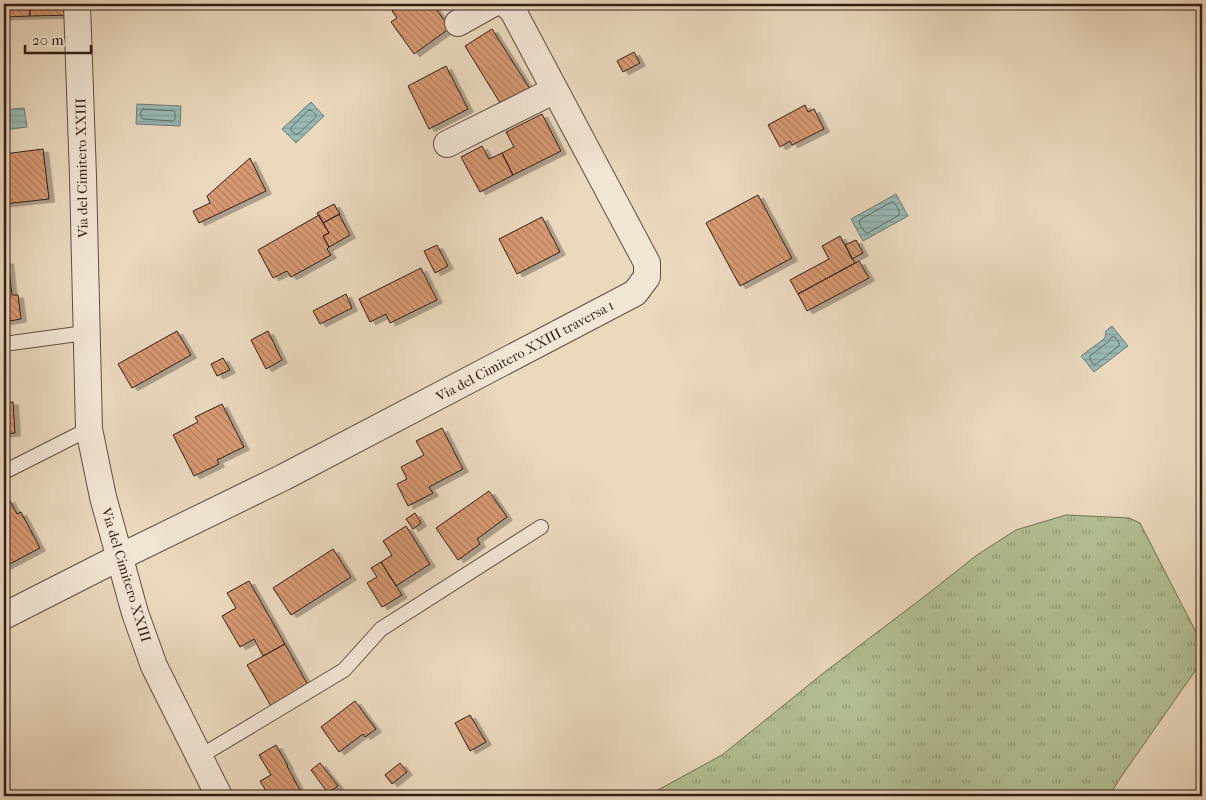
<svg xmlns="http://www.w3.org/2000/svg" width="1206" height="800" font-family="'IM FELL French Canon',serif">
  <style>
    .grass { fill: url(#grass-tufts); stroke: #726f56 }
    .water { fill: url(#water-rules); stroke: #6f7c76 }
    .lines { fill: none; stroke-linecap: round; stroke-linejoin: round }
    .shore { stroke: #646c66; stroke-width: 1 }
    .building { fill: url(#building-back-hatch); stroke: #311e18; filter: url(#shadow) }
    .service-casing { stroke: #604d42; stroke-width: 16 }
    .minor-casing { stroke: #604d42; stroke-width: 28 }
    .service { stroke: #f2e6d5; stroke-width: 14 }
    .minor { stroke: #f2e6d5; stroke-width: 26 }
    .labels { text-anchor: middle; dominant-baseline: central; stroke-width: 4; stroke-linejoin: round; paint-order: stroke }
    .street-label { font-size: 14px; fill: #311e18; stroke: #f2e6d5 }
  </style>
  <defs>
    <pattern id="grass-tufts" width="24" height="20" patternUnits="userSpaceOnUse" patternTransform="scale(1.25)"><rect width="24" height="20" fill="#b3c094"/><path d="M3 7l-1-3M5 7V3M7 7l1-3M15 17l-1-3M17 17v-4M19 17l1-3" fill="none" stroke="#929b78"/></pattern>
    <pattern id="water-rules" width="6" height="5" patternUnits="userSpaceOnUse" patternTransform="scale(1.25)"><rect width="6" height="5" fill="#98bab5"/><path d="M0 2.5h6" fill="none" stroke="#839f9b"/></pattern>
    <pattern id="building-back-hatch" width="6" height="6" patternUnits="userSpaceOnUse" patternTransform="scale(1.25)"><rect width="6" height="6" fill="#d89a73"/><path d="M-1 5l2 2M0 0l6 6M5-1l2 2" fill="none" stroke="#b07d5d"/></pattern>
    <filter id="shadow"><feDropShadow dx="5.5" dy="3" stdDeviation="0" flood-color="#0004"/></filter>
  </defs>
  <rect width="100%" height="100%" fill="#ebd9be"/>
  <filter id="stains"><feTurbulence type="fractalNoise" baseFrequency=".004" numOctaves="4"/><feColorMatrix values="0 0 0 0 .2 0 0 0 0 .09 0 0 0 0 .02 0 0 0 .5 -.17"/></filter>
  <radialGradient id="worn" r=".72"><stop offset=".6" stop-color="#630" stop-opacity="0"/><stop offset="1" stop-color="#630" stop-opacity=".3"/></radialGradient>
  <path class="grass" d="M1066 515 1129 518 1140 523 1202 644V661L1121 777 1109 796H647L722 755 826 671 929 593 977 555 1016 530Z"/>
  <path class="water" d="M311 102 324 116 296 143 282 129Z
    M137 104 181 106 180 126 136 124Z
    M24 108 27 127 4 130V110Z
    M896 194 908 216 863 241 851 219Z
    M1112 326 1128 346 1094 372 1081 356 1105 338 1106 331Z"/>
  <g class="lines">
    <path class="shore" d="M143 109 174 111 175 113V119L173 121 143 119C140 117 140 111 143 109Z
      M309 110 312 111 316 115V117L298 134H295L291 130V128Z
      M892 202C896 203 900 211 899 215L868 233 865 232 859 223 860 220Z
      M1112 337H1115L1119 343V346L1096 364H1093L1090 359V356L1108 342Z"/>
  </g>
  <path class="building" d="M4 4H30V16L4 17Z
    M30 4H75V15L30 16Z
    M402 4H432L450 28 414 54 391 22 397 18 392 11Z
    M492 29 530 89 502 106 465 46Z
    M634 52 640 63 623 72 617 61Z
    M446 66 468 109 429 129 408 86Z
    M805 105 808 112 814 109 824 129 792 145 790 141 780 147 768 125Z
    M542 114 561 151 513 175 502 153 514 147 506 132Z
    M482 146 489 159 502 153 513 175 480 192 461 157Z
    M43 149 49 199 4 204V154Z
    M250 158 266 191 199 223 193 211 210 203 207 196Z
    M758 195 792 258 740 286 706 223Z
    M334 204 340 214 323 223 317 213Z
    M339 214 350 235 329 247 323 236 329 233 323 223Z
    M319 215 329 233 323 236 329 247 327 249 331 255 291 277 287 271 273 278 258 250Z
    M542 217 560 252 517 274 499 239Z
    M840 236 855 263 798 294 790 280 829 259 822 246Z
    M856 240 863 253 852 259 845 245Z
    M437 245 448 266 435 273 424 251Z
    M4 261H8L12 295H18L21 319 4 322Z
    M859 261 869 278 807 311 798 294Z
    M421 268 437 300 390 323 386 314 370 322 359 299Z
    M346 294 352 308 320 324 313 311Z
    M177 331 191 355 132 388 118 364Z
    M268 331 282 360 266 369 251 340Z
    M223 358 230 370 217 376 211 364Z
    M4 402H13L15 433 4 434Z
    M222 404 244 447 217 460 219 464 194 476 173 435 198 422 195 417Z
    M442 428 463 469 429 487 433 493 408 506 397 484 407 479 401 467 424 455 416 441Z
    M489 491 507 517 477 539 480 544 458 560 436 528Z
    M9 499 17 514 21 512 40 548 4 567V502Z
    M415 513 421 523 413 529 406 519Z
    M406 526 430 564 396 586 381 562 392 555 383 541Z
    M333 549 351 577 291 615 273 588Z
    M381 562 402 595 382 607 367 583 377 577 371 568Z
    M249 581 285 644 263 656 254 639 240 647 222 616 236 608 227 593Z
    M285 644 308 685 271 706 247 665Z
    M355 701 376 729 365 737 363 734 339 752 321 727Z
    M470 715 486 742 470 751 455 723Z
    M276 745 288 766H287L303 796H269L260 781 271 775 259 755Z
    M320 763 338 786 328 793 311 770Z
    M400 763 407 772 392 784 385 775Z"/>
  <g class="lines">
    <g class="service-casing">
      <path id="service" d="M4 344 85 333
        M4 472 89 429
        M199 757 344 670 381 629 541 527"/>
    </g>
    <g class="minor-casing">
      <path id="minor" d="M77 4 83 177 89 429 103 497 135 613 154 666 219 796
        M458 23 492 4
        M447 144 555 90
        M4 616 120 557 284 477 635 293 647 277V263L513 11 506 4"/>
    </g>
    <use href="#service" class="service"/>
    <use href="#minor" class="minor"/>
  </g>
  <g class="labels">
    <g class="street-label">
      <text transform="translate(82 168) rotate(-91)">Via del Cimitero XXIII</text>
      <text transform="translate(525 351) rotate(-28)">Via del Cimitero XXIII traversa 1</text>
      <text transform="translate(126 575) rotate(73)">Via del Cimitero XXIII</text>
    </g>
  </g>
  <rect width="1206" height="800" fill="none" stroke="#ebd9be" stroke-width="20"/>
  <rect x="5" y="5" width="1196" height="790" fill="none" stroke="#311e18" stroke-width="2.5"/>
  <rect x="10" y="10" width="1186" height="780" fill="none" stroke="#311e18"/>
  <path d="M25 45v8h66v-8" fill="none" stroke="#311e18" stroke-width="2.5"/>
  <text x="32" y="45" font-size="15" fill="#311e18" stroke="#f2e6d5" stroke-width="4" paint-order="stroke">20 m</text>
  <rect width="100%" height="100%" filter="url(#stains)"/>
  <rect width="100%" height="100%" fill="url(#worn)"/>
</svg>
